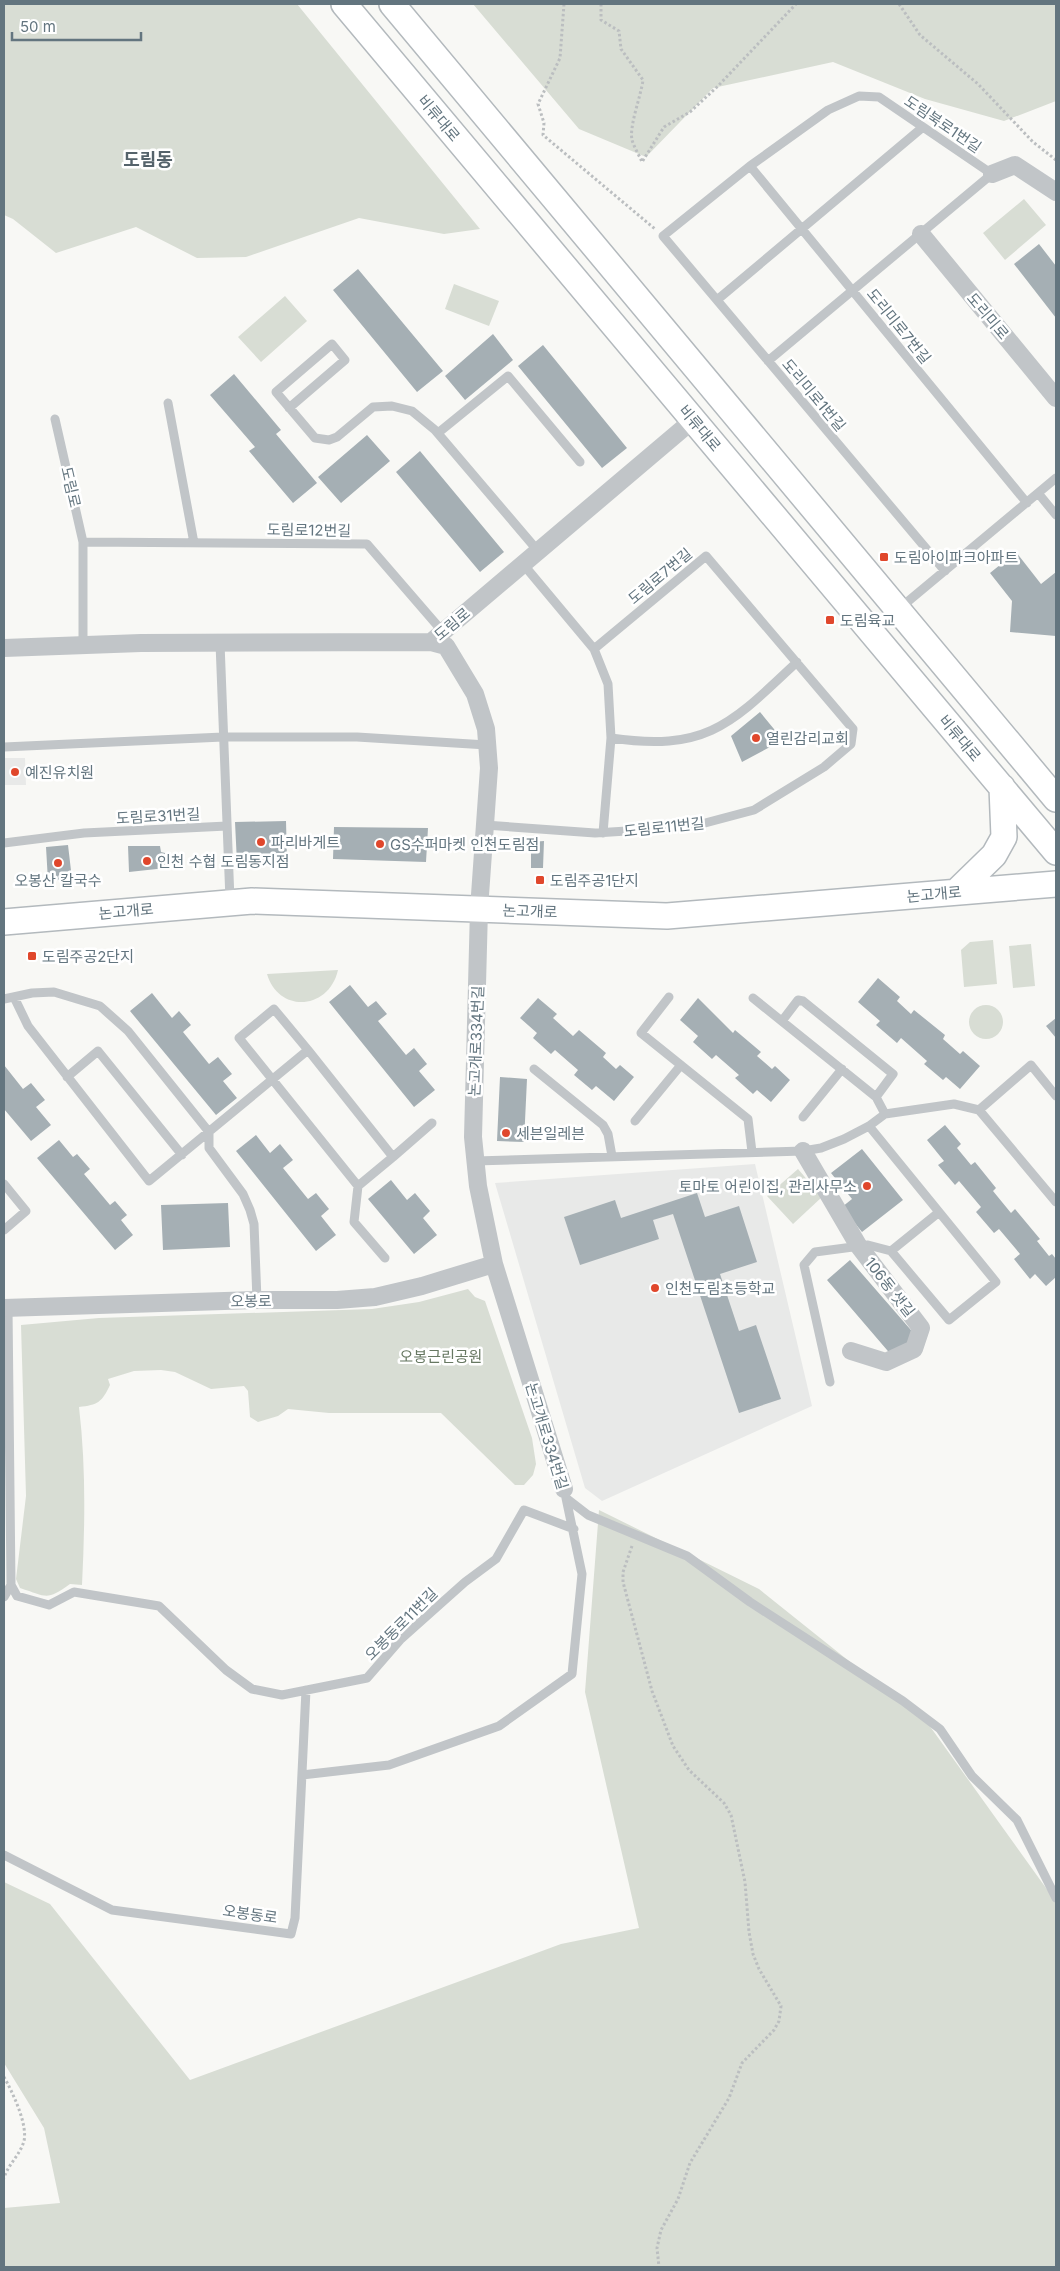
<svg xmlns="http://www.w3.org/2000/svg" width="1060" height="2271" font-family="Inter,'Noto Sans KR',sans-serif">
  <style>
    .built { fill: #e8e9e8 }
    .green { fill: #d8ddd4 }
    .building { fill: #a5afb4 }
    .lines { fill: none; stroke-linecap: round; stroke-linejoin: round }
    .secondary-casing { stroke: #b3b9bd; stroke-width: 28 }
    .path { stroke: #bbbec0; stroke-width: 3; stroke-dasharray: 2.5 2.5; stroke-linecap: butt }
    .service { stroke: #c1c5c8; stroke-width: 9 }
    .minor { stroke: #c1c5c8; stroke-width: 18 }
    .secondary { stroke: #fff; stroke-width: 25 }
    .poi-dot { fill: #e0472c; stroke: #fff; stroke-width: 2 }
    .labels { text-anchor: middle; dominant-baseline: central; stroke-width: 5; stroke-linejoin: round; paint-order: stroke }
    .street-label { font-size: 15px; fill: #63757f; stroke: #fff }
    .poi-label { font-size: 15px; fill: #63757f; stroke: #fff; text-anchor: start }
    .park-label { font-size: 15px; fill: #677862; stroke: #fff }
    .quarter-label { font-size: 18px; font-weight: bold; fill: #55636b; stroke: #fff }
  </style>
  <rect width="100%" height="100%" fill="#f8f8f5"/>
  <path class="built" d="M4 758H25L26 785H4Z
    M755 1164 812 1406 602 1501 585 1488 495 1183Z"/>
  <path class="green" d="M4 4H297L480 229 444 234 359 218 246 257 197 258 136 227 56 253 13 219 4 215Z
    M473 4H1056V101L1004 121 925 99 833 62 713 88 646 157 579 129Z
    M1024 199 1046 225 1005 260 983 233Z
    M454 284 499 301 489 326 445 309Z
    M285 296 307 321 261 362 238 337Z
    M993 940 997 984 964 987 961 950 970 942Z
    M1031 944 1035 986 1013 988 1009 946Z
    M338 970C329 1010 279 1014 267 974Z
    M969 1022a17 17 0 1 1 34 0a17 17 0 1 1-34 0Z
    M798 1169 822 1197 793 1224 767 1196Z
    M468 1289 475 1297 485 1301 532 1438 536 1464 533 1475 524 1485H515L441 1413H329L288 1409 278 1416 258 1422 250 1417 248 1391 244 1386 211 1389 175 1372 161 1370 134 1371 108 1379 110 1385C102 1402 98 1405 79 1407 86 1466 85 1525 82 1585L70 1584C46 1601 48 1597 20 1588L16 1579 26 1496 21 1325 99 1318 372 1309 419 1302Z
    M599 1510 759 1589 929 1725 1056 1902V2267H4V2208L60 2203 44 2128 4 2063V1882L50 1904 190 2080 561 1944 639 1928 585 1692Z"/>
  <path class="building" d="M1039 244 1056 266V318L1014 264Z
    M358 269 443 371 417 392 333 290Z
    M493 334 513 360 465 400 445 376Z
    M543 345 627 448 602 468 518 366Z
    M234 374 281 430 276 434 317 483 293 503 249 451 255 447 210 395Z
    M367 435 390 461 341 503 318 477Z
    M420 451 504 552 480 572 396 472Z
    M1016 552 1041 584 1056 572V636L1010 632 1012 601 990 573Z
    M760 712 783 740 742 762 731 736Z
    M286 821 287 861 237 863 235 822Z
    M334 827 428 828 426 862 333 859Z
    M544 841 543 868H531V842Z
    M68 845 72 879 48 881 46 847Z
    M128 846H160L161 852 165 853 166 868 129 872Z
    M878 978 900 997 897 1001 911 1014 914 1010 945 1035 943 1039 960 1054 963 1051 980 1066 960 1089 946 1077 943 1080 924 1064 927 1061 901 1038 897 1043 876 1025 880 1021 858 1002Z
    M350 985 368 1007 376 1001 387 1014 378 1021 406 1055 414 1048 427 1064 419 1071 435 1090 414 1107 329 1002Z
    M152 993 172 1018 179 1011 191 1025 183 1032 209 1064 218 1057 232 1074 223 1081 237 1098 216 1115 130 1011Z
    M538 998 557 1014 553 1018 573 1036 579 1030 606 1053 603 1057 616 1069 620 1065 634 1077 614 1101 596 1086 592 1090 574 1075 578 1070 555 1050 551 1054 533 1038 537 1033 520 1018Z
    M698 998 733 1033 735 1030 761 1052 757 1056 772 1069 775 1066 790 1080 771 1102 757 1090 753 1094 735 1078 739 1075 716 1055 712 1059 693 1042 698 1036 680 1020Z
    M1056 1018V1038L1046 1026Z
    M4 1065 23 1089 31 1083 45 1100 36 1107 51 1125 31 1141 4 1109Z
    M500 1077 527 1079 524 1142 497 1141Z
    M945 1125 961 1144 957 1148 971 1165 975 1162 996 1188 993 1191 1011 1213 1015 1209 1040 1239 1037 1241 1049 1256 1052 1254 1056 1259V1277L1046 1286 1035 1274 1030 1279 1014 1259 1020 1254 999 1229 994 1233 976 1212 981 1207 959 1181 955 1185 938 1165 944 1161 927 1140Z
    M256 1135 270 1153 280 1144 293 1160 283 1168 308 1199 316 1193 329 1209 321 1216 336 1235 316 1251 236 1151Z
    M59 1140 73 1157 77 1154 90 1169 84 1174 110 1205 115 1201 127 1215 121 1220 133 1235 115 1250 37 1158Z
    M862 1149 903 1200 862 1232 842 1207 852 1199 831 1173Z
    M391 1180 407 1200 415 1193 430 1211 423 1218 437 1235 414 1254 368 1199Z
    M697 1193 705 1217 739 1206 757 1262 720 1274 739 1331 756 1325 781 1399 739 1413 673 1214 653 1220 659 1239 580 1265 564 1217 615 1200 621 1218Z
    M228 1203 230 1247 163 1250 161 1205Z
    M850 1260 917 1337 893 1357 827 1280Z"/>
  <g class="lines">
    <g class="secondary-casing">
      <path id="secondary" d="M344 4 1056 852
        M392 4 1056 799
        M956 892 994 855 1004 837 1002 787
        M4 922 252 901 667 916 1056 884"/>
    </g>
    <path class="path" d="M564 4 560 58 538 104 544 123 543 135 655 229
      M601 4V20L619 31 621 49 643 80C641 96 629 126 632 140 634 147 639 155 642 162L664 127 690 112 717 87 796 4
      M899 4 920 35 978 84 1033 142 1056 160
      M632 1546 623 1572V1582L652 1691 673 1746 689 1770 724 1803 731 1815 745 1882 749 1932 753 1954 759 1969 781 2006 779 2021 774 2030 742 2063 729 2098 690 2163 678 2199 661 2230 657 2248 659 2267
      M4 2077C12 2091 30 2128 23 2144 18 2157 8 2165 4 2178"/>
    <path class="service" d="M750 166 1027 503
      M717 300 923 127
      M768 361 992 174 879 97 859 96 828 110 750 166 663 236C756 348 851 459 945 571
      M168 403 194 543
      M289 408 345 360 332 344 276 392 315 438 329 440 337 437 373 407 392 406 412 411 435 430 538 551
      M55 419 83 542V645
      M438 433 508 376 580 462
      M1038 493 1056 515
      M83 542 367 544 443 632
      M523 564 594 649 608 684 611 738 603 833
      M900 608 1056 478
      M220 643 230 900
      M611 738C707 752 731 724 797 662
      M4 747 223 737H357L487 745
      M485 825 595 833 690 827 754 810 824 767 851 744 853 729 706 556 594 649
      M4 843 84 833 227 826
      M14 997 28 1026 149 1181 308 1050 393 1157 432 1123
      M669 997 641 1033 748 1119 752 1152
      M753 998 876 1097 885 1114
      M4 999 32 993 54 992 100 1006 128 1031 209 1132V1148L243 1194 250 1210 254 1224 257 1300
      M782 1021 798 1000 803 1001 893 1074 876 1097
      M308 1050 274 1009 239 1038 358 1186
      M534 1069 603 1125 608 1134 612 1156
      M67 1077 98 1051 182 1155
      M979 1110 1031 1065 1056 1096
      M803 1117 842 1069
      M635 1121 681 1065
      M869 1126 996 1282 949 1320 891 1251 938 1213
      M475 1161 803 1151 821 1148 844 1139 869 1126 885 1114 954 1104 979 1110 1056 1202
      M4 1184 26 1211 4 1230
      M385 1258 354 1222 358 1186 393 1157
      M830 1382 804 1265 815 1252 868 1245 891 1251
      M566 1498 588 1515 687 1556 750 1602 903 1701 940 1729 972 1776 1017 1820 1056 1898
      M11 1585 17 1596 49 1605 74 1592 159 1606 226 1670 252 1689 282 1695 367 1678 400 1640 465 1582 496 1559 524 1510 574 1529
      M4 1597 11 1585 8 1308
      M302 1775 389 1765 499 1726 572 1674 582 1574 566 1498
      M4 1855 112 1910 291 1934 295 1918 306 1690"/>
    <path class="minor" d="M992 174 1015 165 1056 192
      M921 234 1056 398
      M431 642 693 420
      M4 648 141 643 431 642 446 646 475 694 486 729 489 768 479 909 473 1137 478 1186 494 1264 564 1489
      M803 1151 858 1245 921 1328 914 1349 886 1362 851 1351
      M4 1308 257 1300H337L375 1297 422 1286 494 1264"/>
    <use href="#secondary" class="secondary"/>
  </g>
  <g class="poi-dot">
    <rect x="879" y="552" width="10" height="10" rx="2.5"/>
    <rect x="825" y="615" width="10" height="10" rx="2.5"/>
    <circle cx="756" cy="738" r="5"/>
    <circle cx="15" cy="772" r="5"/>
    <circle cx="261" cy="842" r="5"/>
    <circle cx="380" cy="844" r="5"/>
    <circle cx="147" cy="861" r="5"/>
    <circle cx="58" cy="863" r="5"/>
    <rect x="535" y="875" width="10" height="10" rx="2.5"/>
    <rect x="27" y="951" width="10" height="10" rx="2.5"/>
    <circle cx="506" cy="1133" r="5"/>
    <circle cx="867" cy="1186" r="5"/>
    <circle cx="655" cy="1288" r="5"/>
  </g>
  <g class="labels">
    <g class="street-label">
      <text transform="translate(439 118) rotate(50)">비류대로</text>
      <text transform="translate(943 124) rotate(34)">도림북로1번길</text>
      <text transform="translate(988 316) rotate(50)">도리미로</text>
      <text transform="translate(899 326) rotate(51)">도리미로7번길</text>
      <text transform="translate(814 395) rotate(50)">도리미로1번길</text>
      <text transform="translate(700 428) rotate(50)">비류대로</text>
      <text transform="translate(71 487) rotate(77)">도림로</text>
      <text transform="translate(309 530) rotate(1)">도림로12번길</text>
      <text transform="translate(660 576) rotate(-40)">도림로7번길</text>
      <text transform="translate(452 624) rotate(-40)">도림로</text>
      <text transform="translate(960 738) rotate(50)">비류대로</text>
      <text transform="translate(158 816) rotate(-3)">도림로31번길</text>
      <text transform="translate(664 827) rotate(-6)">도림로11번길</text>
      <text transform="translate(934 894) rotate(-5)">논고개로</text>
      <text transform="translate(126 911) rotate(-5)">논고개로</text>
      <text transform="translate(530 911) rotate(2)">논고개로</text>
      <text transform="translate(476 1041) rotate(-88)">논고개로334번길</text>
      <text transform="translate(890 1287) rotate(52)">106동 샛길</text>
      <text transform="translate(251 1301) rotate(-1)">오봉로</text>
      <text transform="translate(547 1436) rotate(73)">논고개로334번길</text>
      <text transform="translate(401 1624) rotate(-45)">오봉동로11번길</text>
      <text transform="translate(250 1914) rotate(8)">오봉동로</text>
    </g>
    <g class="poi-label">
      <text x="894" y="557">도림아이파크아파트</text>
      <text x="840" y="620">도림육교</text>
      <text x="766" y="738">열린감리교회</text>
      <text x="25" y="772">예진유치원</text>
      <text x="271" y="842">파리바게트</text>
      <text x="390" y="844">GS수퍼마켓 인천도림점</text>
      <text x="157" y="861">인천 수협 도림동지점</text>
      <text x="58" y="880" text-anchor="middle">오봉산 칼국수</text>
      <text x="550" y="880">도림주공1단지</text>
      <text x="42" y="956">도림주공2단지</text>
      <text x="516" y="1133">세븐일레븐</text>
      <text x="857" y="1186" text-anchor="end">토마토 어린이집, 관리사무소</text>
      <text x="665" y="1288">인천도림초등학교</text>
    </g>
    <g class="park-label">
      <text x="441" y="1356">오봉근린공원</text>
    </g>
    <g class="quarter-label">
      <text x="148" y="159">도림동</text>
    </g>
  </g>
  <rect width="1060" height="2271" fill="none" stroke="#63757f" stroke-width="10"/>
  <path d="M12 32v8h129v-8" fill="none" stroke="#63757f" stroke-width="2.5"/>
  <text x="20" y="32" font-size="15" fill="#63757f" stroke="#ffffff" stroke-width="4" paint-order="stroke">50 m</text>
</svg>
